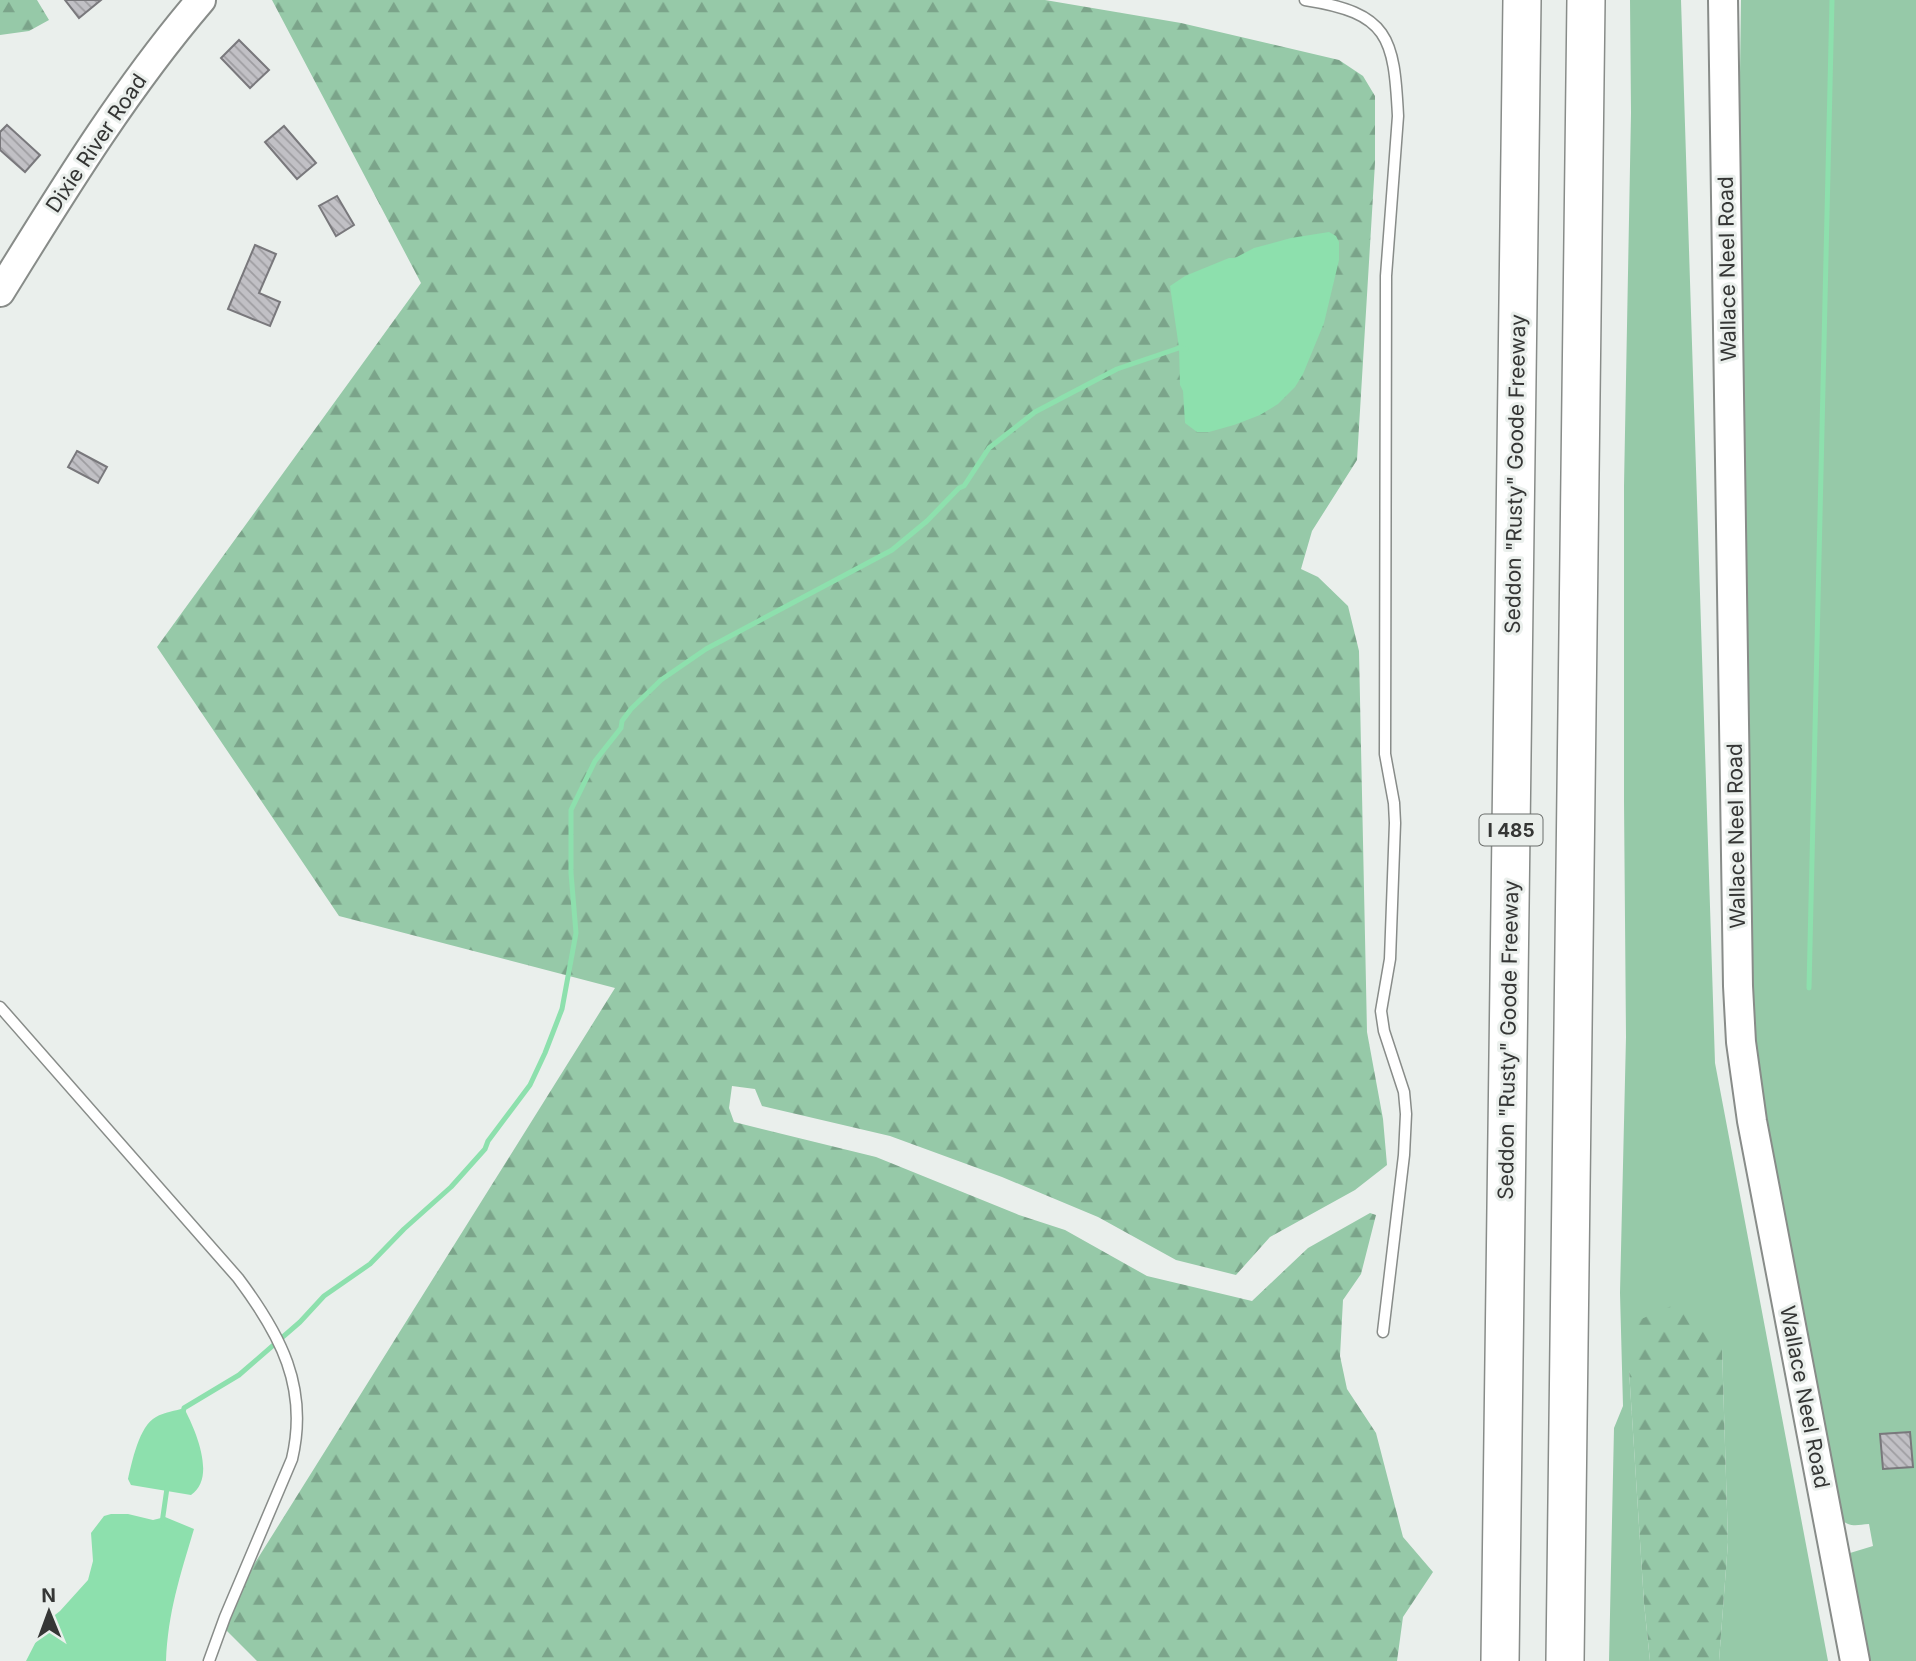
<svg xmlns="http://www.w3.org/2000/svg" width="1916" height="1661" font-family="Inter,sans-serif">
  <style>
    .green { fill: #96c9a8 }
    .forest { fill: url(#forest-firs) }
    .water { fill: #8de0ad }
    .lines { fill: none; stroke-linecap: round; stroke-linejoin: round }
    .stream { stroke: #8de0ad; stroke-width: 5 }
    .building { fill: url(#building-back-hatch); stroke: #79787c; stroke-width: 2 }
    .lane-casing { stroke: #888c89; stroke-width: 13 }
    .secondary-casing { stroke: #888c89; stroke-width: 32 }
    .highway-casing { stroke: #888c89; stroke-width: 40 }
    .lane { stroke: #fff; stroke-width: 10 }
    .secondary { stroke: #fff; stroke-width: 28 }
    .highway { stroke: #fff; stroke-width: 37 }
    .labels { text-anchor: middle; dominant-baseline: central; stroke-width: 6; stroke-linejoin: round; paint-order: stroke }
    .shield { fill: #eaefec; stroke: #6b6e6c; stroke-width: 2 }
    .shield-label { font-size: 19px; font-weight: bold; fill: #353635 }
    .street-label { font-size: 21px; fill: #353635; stroke: #eaefec }
  </style>
  <defs>
    <pattern id="forest-firs" width="22" height="20" patternUnits="userSpaceOnUse" patternTransform="scale(1.75)"><rect width="22" height="20" fill="#96c9a8"/><path d="M5 1l3.5 6h-7zM16 11l3.5 6h-7z" fill="#7ba48a"/></pattern>
    <pattern id="building-back-hatch" width="6" height="6" patternUnits="userSpaceOnUse" patternTransform="scale(1.75)"><rect width="6" height="6" fill="#c1c0c5"/><path d="M-1 5l2 2M0 0l6 6M5-1l2 2" fill="none" stroke="#9e9da1"/></pattern>
  </defs>
  <rect width="100%" height="100%" fill="#eaefec"/>
  <path class="green" d="M1630 0H1681L1715 1063 1828 1661H1719L1728 1542 1722 1348 1629 1370 1644 1603 1650 1661H1609L1614 1428 1623 1406 1620 1293 1626 1037 1624 801V486L1631 113Z
    M1741 0H1916V1661H1867L1848 1561 1850 1553 1873 1546 1869 1524C1856 1525 1850 1528 1839 1518L1763 1121 1752 1037 1738 218Z"/>
  <path class="forest" d="M0 0H37L49 20 29 31 0 35Z
    M272 0H1045L1181 23 1339 60 1363 76 1375 96V163L1357 460 1312 531 1301 569 1318 577 1348 606 1359 651 1367 1032 1383 1119 1387 1165 1355 1190 1270 1237 1236 1275 1176 1260 1098 1217 1002 1177 890 1136 762 1106 755 1089 732 1086 729 1108 734 1122 876 1157 1019 1215 1065 1230 1147 1276 1252 1301 1308 1248 1370 1213 1376 1215 1361 1274 1343 1300 1340 1356 1347 1389 1376 1433 1403 1537 1433 1572 1403 1617 1397 1661H257L218 1622 615 988 339 916 157 647 421 283Z
    M1683 1301 1710 1316 1722 1348 1728 1542 1719 1661H1650L1644 1603 1629 1370 1639 1320Z"/>
  <path class="water" d="M1329 232 1336 236 1339 242V260L1324 323 1303 374 1295 387 1278 404 1260 415 1234 425 1209 432H1197L1185 423 1183 391 1180 385 1179 348 1170 286 1185 276 1229 258H1235L1254 248 1291 238Z
    M184 1408C195 1429 217 1478 191 1495L131 1485 128 1479C132 1462 139 1426 156 1417 164 1412 176 1411 184 1408Z
    M111 1514H128L153 1520 165 1517 194 1529C180 1576 168 1612 166 1661H26L46 1622 60 1611 88 1580 93 1561 91 1533 104 1516Z"/>
  <g class="lines">
    <path class="stream" d="M1809 988 1832 0
      M183 1413 184 1408 239 1375 300 1322 324 1296 370 1264 404 1229 451 1187 485 1149 488 1141 530 1085 545 1053 562 1009 576 933 571 873V810L595 761 621 728 622 721 631 709 661 680 706 649 892 550 927 521 959 488 964 486 989 448 1035 412 1117 369 1179 348 1186 349
      M162 1523 167 1488"/>
  </g>
  <path class="building" d="M65 0H101L79 18Z
    M239 40 269 70 250 88 221 58Z
    M7 125 40 155 25 172 0 150V132Z
    M284 126 316 163 297 179 265 142Z
    M337 196 354 225 336 236 319 206Z
    M255 245 276 254 259 293 280 302 270 326 228 309Z
    M77 451 107 467 98 483 68 467Z
    M1910 1432 1913 1467 1883 1469 1880 1434Z"/>
  <g class="lines">
    <g class="lane-casing">
      <path id="lane" d="M1305 0C1389 13 1394 37 1398 116L1386 276 1385 754 1394 803 1395 823 1390 959 1381 1011 1384 1031 1404 1092 1406 1114 1404 1155 1383 1332
        M0 1007 238 1278C280 1334 309 1387 292 1459L225 1617 209 1661"/>
    </g>
    <g class="secondary-casing">
      <path id="secondary" d="M1723 0 1738 986 1741 1042 1752 1121 1855 1661
        M0 292C62 192 124 90 201 0"/>
    </g>
    <g class="highway-casing">
      <path id="highway" d="M1500 1661 1522 0
        M1565 1661 1586 0"/>
    </g>
    <use href="#lane" class="lane"/>
    <use href="#secondary" class="secondary"/>
    <use href="#highway" class="highway"/>
  </g>
  <g class="labels">
    <rect class="shield" x="1479.5" y="814.5" width="63" height="31" rx="5"/>
    <g class="shield-label">
      <text x="1511" y="830">I 485</text>
    </g>
    <g class="street-label">
      <text transform="translate(96 143) rotate(-56)">Dixie River Road</text>
      <text transform="translate(1727 269) rotate(-91)">Wallace Neel Road</text>
      <text transform="translate(1515 474) rotate(-89)">Seddon "Rusty" Goode Freeway</text>
      <text transform="translate(1736 836) rotate(-91)">Wallace Neel Road</text>
      <text transform="translate(1508 1040) rotate(-89)">Seddon "Rusty" Goode Freeway</text>
      <text transform="translate(1805 1397) rotate(79)">Wallace Neel Road</text>
    </g>
  </g>
  <g transform="translate(49 1612) rotate(359)" stroke="#eaefec" stroke-width="5" paint-order="stroke">
  <path d="M0-5L12 26L0 18L-12 26Z" fill="#353635"/>
  <text y="-10" font-size="19" font-weight="bold" text-anchor="middle" fill="#353635">N</text>
  </g>
</svg>
